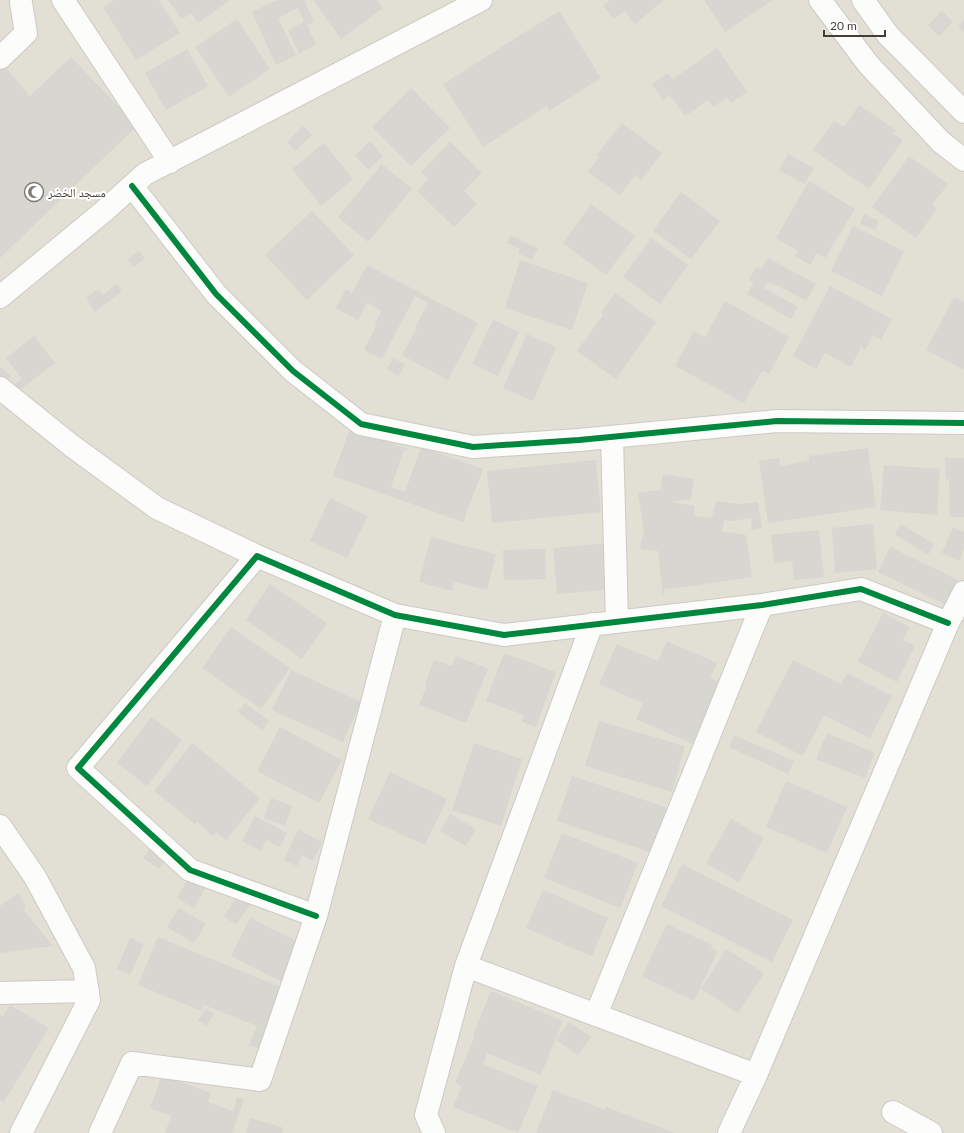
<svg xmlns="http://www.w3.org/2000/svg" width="964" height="1133" font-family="Lato,'Noto Naskh Arabic',sans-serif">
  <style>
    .residential { fill: #e2dfd4 }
    .building { fill: #d7d6d0 }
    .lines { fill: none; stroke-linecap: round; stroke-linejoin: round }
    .minor-casing { stroke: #cccac5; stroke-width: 24 }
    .minor { stroke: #fcfcfb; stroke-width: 22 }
    .cycleway-casing { stroke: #fff; stroke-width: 8 }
    .cycleway { stroke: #00873e; stroke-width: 6 }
    .labels { text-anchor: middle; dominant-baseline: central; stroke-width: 4; stroke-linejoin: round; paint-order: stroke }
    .poi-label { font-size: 12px; fill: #433f34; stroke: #fff; text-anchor: start }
  </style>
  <rect width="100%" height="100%" fill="#eeede7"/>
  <path class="residential" d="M0 0H964V1133H0Z"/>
  <path class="building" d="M114 0H159L180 33 136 60 103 7Z
    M168 0H230L198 23 191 13 182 19Z
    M278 0H304L314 22 307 25 316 45 299 53 288 30 304 22 298 8 278 18 296 55 276 65 252 12Z
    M313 0H377L383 8 341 39Z
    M610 0H664L635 24 624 11 614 19 603 6Z
    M704 0H773L725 32Z
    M559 11 601 78 549 111 547 106 483 147 443 84Z
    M942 11 953 22 939 36 928 25Z
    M237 19 270 69 229 97 195 47Z
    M964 19V32L958 27Z
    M717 48 747 92 731 103 727 97 713 107 708 100 685 116 670 95 663 100 652 84 668 73 673 79Z
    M187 49 208 86 166 110 145 73Z
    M71 57 137 126 0 258V66L2 64 30 96Z
    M411 88 450 128 411 166 372 127Z
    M859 105 896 130 893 133 903 140 869 189 813 150 834 121 844 127Z
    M622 123 662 153 641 180 635 175 620 195 588 172 599 157 597 155Z
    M303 126 312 135 295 151 287 142Z
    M370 141 383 156 368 170 355 155Z
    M450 142 482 173 464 191 477 204 454 227 417 191 428 179 421 172Z
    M324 143 353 179 321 206 292 169Z
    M788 154 814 168 804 184 779 170Z
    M909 156 948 184 932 205 937 209 916 238 872 207Z
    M382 164 412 189 368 242 338 217Z
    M809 181 855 209 825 258 817 253 810 265 795 256 798 251 776 238Z
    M681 192 720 221 691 259 653 231Z
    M591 204 635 236 606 275 563 243Z
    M312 211 354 255 307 300 265 255Z
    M864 214 879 221 875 230 860 224Z
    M853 226 904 251 882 296 831 271Z
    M510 235 538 249 532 260 518 253 520 249 507 243Z
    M651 238 688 265 660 304 623 277Z
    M138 251 145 258 134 267 127 260Z
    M768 258 816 284 806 301 777 285 776 286 768 282 764 288 798 307 791 319 747 294 754 282 749 280 756 267 761 269Z
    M520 260 588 283 572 330 505 308Z
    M367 265 478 323 448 380 402 355 417 328H415L428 303 415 296 382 359 364 350 377 324 375 323 382 311 367 303 358 320 336 308 346 289 352 293Z
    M117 284 122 291 95 312 86 298 98 289 103 295Z
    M830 286 892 319 881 340 873 335 865 350 861 347 851 367 825 353 816 369 793 356Z
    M615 293 656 322 616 379 577 351 603 315 601 313Z
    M954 297 964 302V370L926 350Z
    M725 301 789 337 769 374 762 371 744 403 675 366 694 331 705 337Z
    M493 320 519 332 498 376 472 364Z
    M527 334 556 347 533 401 503 388Z
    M34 336 55 363 18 391 14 385 22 379 6 358Z
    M394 358 405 365 398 376 387 369Z
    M0 367 11 376 5 384 0 380Z
    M350 428 408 449V451L404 450 391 487 405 492 421 447 483 469 463 522 333 476Z
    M868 448 876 507 768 523 759 461 779 458 780 466 809 461V456Z
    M945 458H964V517H950L949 479H946Z
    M596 460 601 512 492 523 487 471Z
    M884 465 940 469 937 515 880 510Z
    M663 474 694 479 691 499 672 502 694 506 695 516 712 518 716 501 739 504 758 502 762 528 752 530 751 518 731 521 724 520 722 531 746 535 752 577 670 589 665 588 663 596 658 551 640 549 644 531 638 493 661 490Z
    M330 498 368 516 347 558 310 541Z
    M873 524 877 569 835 573 832 528Z
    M901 524 934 544 928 555 895 534Z
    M953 527 964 532V548L959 561 942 553Z
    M819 530 824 577 794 580 792 561 774 563 771 535Z
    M431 537 496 554 487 590 454 582 452 591 419 582Z
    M611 543 615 589 557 594 553 548Z
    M890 547 958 580 946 605 878 572Z
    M545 549 546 579 504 580 503 550Z
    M270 584 327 623 302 659 246 620Z
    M883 613 910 627 903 640 915 646 897 682 858 662Z
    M231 627 290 668 261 709 202 668Z
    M667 641 717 663 710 678 719 682 693 744 636 719 643 703 599 684 617 644 658 661Z
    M504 653 556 672 536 727 522 722 524 715 486 701Z
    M456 656 488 669 466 723 419 705 427 685H425L434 660 452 666Z
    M793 660 841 684 847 673 892 696 870 738 824 715 803 756 756 732Z
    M291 670 361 702 343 742 272 710Z
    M245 703 269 721 262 730 238 712Z
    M151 717 182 740 147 786 117 763Z
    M599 721 685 746 672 792 585 766Z
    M280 727 342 760 319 803 257 771Z
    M827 733 875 753 865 778 816 759Z
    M734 735 794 761 788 774 729 747Z
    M192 743 260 798 226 840 216 832 213 836 197 822 195 824 154 791Z
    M474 743 522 759 501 826 452 810Z
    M390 772 447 799 425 845 368 819Z
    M572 776 668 808 653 853 557 821Z
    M786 781 847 807 827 853 766 827Z
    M271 798 292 806 285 826 264 818Z
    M450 814 476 829 466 846 440 831Z
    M255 816 287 833 280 847 266 840 261 851 242 841Z
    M731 819 764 838 739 882 706 863Z
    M298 830 322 842 313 861 302 855 297 866 284 860Z
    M562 833 638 863 620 908 544 878Z
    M154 843 170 854 159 869 143 858Z
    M682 864 793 920 772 962 661 906Z
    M190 875 208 884 194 908 177 898Z
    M543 890 608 918 592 956 526 928Z
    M18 893 26 906 23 909 53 946 0 953V906Z
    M237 896 250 905 236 925 224 916Z
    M179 908 206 924 194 943 167 927Z
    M250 918 303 944 284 983 231 956Z
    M667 924 712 945 711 948 718 951 694 1001 642 976Z
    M158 937 285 989 261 1049 249 1045 257 1026 204 1005 202 1011 138 985Z
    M130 938 144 944 130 975 117 969Z
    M726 949 764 973 738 1013 701 989Z
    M491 991 563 1021 541 1075 487 1053 483 1064 538 1086 518 1133 453 1107 462 1086 455 1083 475 1036 473 1035Z
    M10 1005 49 1028 4 1102 0 1100V1015L3 1016Z
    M206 1008 214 1014 206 1026 198 1020Z
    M569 1022 591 1037 578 1055 556 1040Z
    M162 1075 211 1093 208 1102 233 1111 237 1097 244 1100 232 1133H165L171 1116 150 1108Z
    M553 1090 605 1110 606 1107 675 1133H536Z
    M250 1118 284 1128 282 1133H246Z"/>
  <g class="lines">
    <g class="minor-casing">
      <path id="minor" d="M63 0 170 162
        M820 0 868 64 941 142 964 160
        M863 0 888 35 964 112
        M0 58 26 33 21 3
        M132 186 216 294 293 371 361 424 473 447 579 440 777 421 964 423
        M0 297 103 212 145 174 481 0
        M0 388 72 446 157 508 257 556
        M612 437 617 621
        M592 624 466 966 756 1075
        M0 826 35 877 84 968 89 1000 21 1133
        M316 916 190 870 78 768 257 556 395 615 504 635 762 605 861 589 948 623
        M0 993 88 991
        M596 1015 762 605
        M893 1112 931 1133
        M100 1133 132 1063 260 1080 316 916 395 615
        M434 1133 426 1115 466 966
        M729 1133 756 1075 948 623 964 592"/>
    </g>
    <use href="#minor" class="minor"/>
    <g class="cycleway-casing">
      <path id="cycleway" d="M132 186 216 294 293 371 361 424 473 447 579 440 777 421 964 423
        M316 916 190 870 78 768 257 556 395 615 504 635 762 605 861 589 948 623"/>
    </g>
    <use href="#cycleway" class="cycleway"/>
  </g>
  <defs>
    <g id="mosque-ring" transform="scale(1)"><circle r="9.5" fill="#fff" stroke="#7f7c73" stroke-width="1.5"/><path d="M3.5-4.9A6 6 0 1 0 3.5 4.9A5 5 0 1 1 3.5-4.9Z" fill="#7f7c73"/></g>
  </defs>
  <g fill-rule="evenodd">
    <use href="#mosque-ring" x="34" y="192"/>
  </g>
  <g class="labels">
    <g class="poi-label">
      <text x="48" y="192">مسجد الخضر</text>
    </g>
  </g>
  <path d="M824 30v6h61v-6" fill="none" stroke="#433f34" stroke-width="2"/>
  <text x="830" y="30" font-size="12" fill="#433f34" stroke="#ffffff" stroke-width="3" paint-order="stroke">20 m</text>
</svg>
